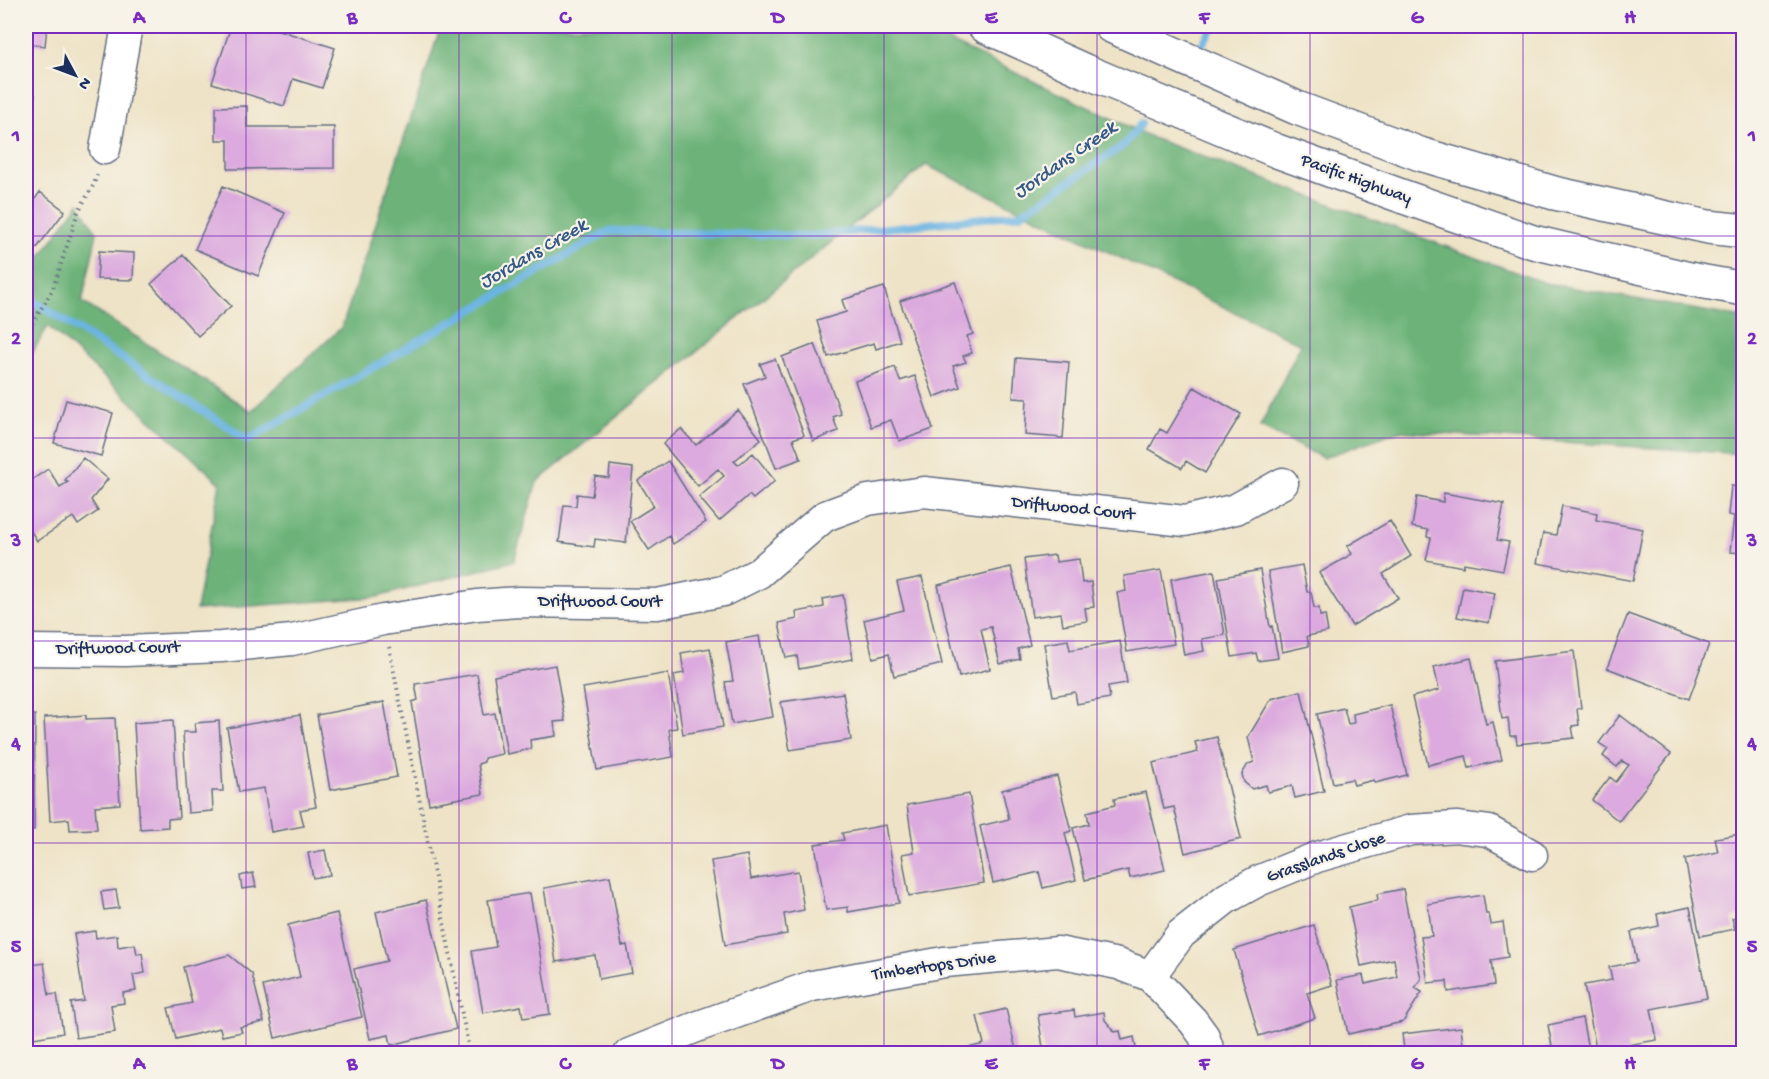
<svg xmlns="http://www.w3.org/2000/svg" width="1769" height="1079" font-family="'Gochi Hand',sans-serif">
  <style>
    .forest { fill: #6db379; stroke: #44716c; stroke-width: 1.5 }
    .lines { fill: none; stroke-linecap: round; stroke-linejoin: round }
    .stream { stroke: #6bb4e3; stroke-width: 8 }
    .building { fill: #dcaade }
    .minor-casing { stroke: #656e82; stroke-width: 33 }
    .trunk-casing { stroke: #656e82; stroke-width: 36 }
    .path { stroke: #656e82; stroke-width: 4; stroke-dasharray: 1.5 4.5; stroke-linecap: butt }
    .minor { stroke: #fff; stroke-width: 30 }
    .trunk { stroke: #fff; stroke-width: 33 }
    .grid { fill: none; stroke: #7b2cbf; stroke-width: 1.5; stroke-opacity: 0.55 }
    .labels { text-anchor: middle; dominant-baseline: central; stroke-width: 4.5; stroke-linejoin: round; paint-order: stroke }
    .street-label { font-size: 18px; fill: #1b2f5e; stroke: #f7f3e8 }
    .water-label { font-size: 20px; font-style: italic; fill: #335786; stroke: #f7f3e8 }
    .neatline { fill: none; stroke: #7b2cbf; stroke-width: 2 }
    .grid-label { font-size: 20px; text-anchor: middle; font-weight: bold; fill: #7b2cbf }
  </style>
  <rect width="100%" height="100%" fill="#f7f3e8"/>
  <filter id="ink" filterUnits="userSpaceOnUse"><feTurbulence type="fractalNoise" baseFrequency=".0167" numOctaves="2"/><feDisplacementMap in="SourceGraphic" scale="12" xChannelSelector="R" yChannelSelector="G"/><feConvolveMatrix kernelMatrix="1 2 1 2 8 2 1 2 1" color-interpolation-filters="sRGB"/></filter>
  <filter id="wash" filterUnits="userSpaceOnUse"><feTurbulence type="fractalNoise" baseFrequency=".008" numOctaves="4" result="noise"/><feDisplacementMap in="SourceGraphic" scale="24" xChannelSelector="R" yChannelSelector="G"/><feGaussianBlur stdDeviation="1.35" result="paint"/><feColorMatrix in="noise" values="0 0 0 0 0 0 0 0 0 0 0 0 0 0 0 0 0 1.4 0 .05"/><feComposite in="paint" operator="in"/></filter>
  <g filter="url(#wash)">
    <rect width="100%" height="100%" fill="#eee3c6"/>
    <path class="forest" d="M441 26H920L932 33 1155 139 1545 283 1743 318V454L1398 431 1323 458 1260 427 1301 344 926 165 537 482 514 561 377 597 196 610 220 483 48 326 26 363V268L31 270 79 203 97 233 82 302 251 411 342 327Z"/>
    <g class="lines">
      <path class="stream" d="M1199 50 1213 26
        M26 296 248 440 609 231 811 236 1021 214 1124 145 1141 124"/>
    </g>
    <g id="blocks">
      <path class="building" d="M26 26H47L45 46 26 44Z
        M231 26H266L335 48 322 88 293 79 284 106 212 83Z
        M26 93 35 95 26 134Z
        M247 106V127H334V168L228 169V140H216V107Z
        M223 186 285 213 258 276 195 249Z
        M40 192 65 211 37 248 26 240V211Z
        M99 251 134 253 133 280 97 279Z
        M183 255 231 306 198 336 151 284Z
        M955 282 973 334 967 336 972 353 963 356 966 362 953 366 960 387 934 397 900 301Z
        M884 287 900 341 876 349 874 343 828 357 817 321 846 312 842 300Z
        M815 344 841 414 833 417 838 431 813 441 782 357Z
        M1016 358 1069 362 1063 438 1025 435 1027 399 1013 398Z
        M775 359 804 435 793 439 801 459 776 468 744 384 765 376 760 364Z
        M895 367 900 381 915 376 933 429 899 441 891 420 871 427 855 381Z
        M1194 387 1241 414 1205 473 1186 461 1182 468 1149 449 1160 429 1167 433Z
        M66 400 113 413 101 456 54 443Z
        M738 410 761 439 734 461 738 465 753 453 775 481 753 499 749 495 719 521 699 497 724 476 718 469 698 486 663 444 681 429 696 445Z
        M83 458 108 479 91 500 98 511 78 525 73 517 37 541 29 528 26 530V484L48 469 60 487 68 482 65 480Z
        M668 461 706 522 673 544 669 536 649 550 630 521 654 506 638 481Z
        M610 465 633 468 626 543 595 539 594 547 559 542 564 505 576 506 577 494 592 496 595 476 609 478Z
        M1731 486 1744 487V553L1730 552 1734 516 1728 515Z
        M1444 493 1504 504 1497 540 1509 542 1503 570 1464 563 1463 567 1426 560 1431 538 1427 537 1428 530 1412 527 1417 497 1443 502Z
        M1562 506 1597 513 1596 520 1643 529 1633 581 1537 563 1543 533 1556 535Z
        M1390 521 1411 556 1383 574 1398 598 1352 626 1319 573 1352 554 1347 546Z
        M1055 555 1056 562 1079 559 1082 583 1091 582 1094 607 1085 608 1087 621 1063 625 1061 613 1032 617 1024 559Z
        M1302 565 1307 592H1311L1314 608H1319L1320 616 1325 615 1328 632 1307 636 1309 646 1282 652 1268 571Z
        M1011 567 1030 645 1018 649 1020 659 1000 664 991 627 981 629 990 669 959 677 938 585Z
        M1161 570 1174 644 1127 652 1117 593 1126 591 1124 576Z
        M1260 570 1270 627 1272 626 1278 658 1258 661 1256 653 1232 657 1218 578Z
        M1214 571 1225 635 1202 639 1204 651 1184 655 1171 579Z
        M922 577 942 664 894 676 889 654 873 658 864 620 904 610 897 582Z
        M1463 587 1495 593 1489 623 1457 617Z
        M843 595 853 659 799 669 797 656 786 658 779 623 797 619 796 612 824 607 823 599Z
        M1628 614 1709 644 1689 699 1607 668Z
        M759 636 773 717 732 724 725 682 733 681 726 642Z
        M1068 640 1070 650 1120 641 1127 683 1108 686 1110 698 1077 704 1075 692 1053 696 1044 644Z
        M710 648 723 727 683 734 674 675 684 673 681 653Z
        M1574 651 1581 708 1577 709 1579 725 1572 726 1574 738 1517 744 1516 736H1510L1508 718 1502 719 1495 661Z
        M1471 658 1486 724 1493 722 1502 760 1469 768 1466 756 1428 765 1412 697 1439 690 1434 667Z
        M555 665 565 721 554 722 556 736 530 740 531 749 507 754 494 676Z
        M668 673 677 728 669 729 673 757 597 770 583 688Z
        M477 674 484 715 495 713 502 754 484 758V762L478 764 483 794 429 804 412 702 418 700 415 684Z
        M1301 691 1324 791 1295 798 1292 786 1268 792 1266 785 1252 789 1244 782 1242 774 1248 764 1254 762 1248 737 1271 699Z
        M843 693 851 740 790 750 781 702Z
        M384 702 397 777 330 790 317 715Z
        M1390 705 1407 775 1375 783 1374 780 1354 785 1352 779 1333 783 1317 714 1344 708 1348 724 1354 723 1353 714Z
        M26 715H35L34 830H26Z
        M86 715V719L115 718 120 804 95 806 97 829 70 830 69 819 50 821 44 718Z
        M300 715 316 807 300 810 304 826 271 832 264 788 239 792 227 728Z
        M1620 715 1671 754 1619 821 1592 800 1610 777 1616 782 1629 765 1622 761 1617 767 1603 756 1608 749 1599 743Z
        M173 720 179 818 168 819V827L140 829 134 723Z
        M219 721 223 791H212L213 811 188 813 183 732H196L195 723Z
        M1217 737 1241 839 1185 853 1174 807 1164 809 1153 763 1198 752 1195 742Z
        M1057 776 1071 831 1065 833 1076 880 1043 888 1039 872 993 883 980 826 1009 819 1002 790Z
        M1146 792 1165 870 1130 878 1128 870 1085 880 1073 828 1089 824 1087 812 1115 805 1114 799Z
        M969 794 984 883 909 896 902 854 914 852 907 805Z
        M1744 809V915L1732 918 1735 929 1700 936 1685 859 1718 852 1715 838 1741 834 1737 811Z
        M886 825 899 903 848 912V907L826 910 815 844 844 840 842 833Z
        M325 850 330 875 313 878 308 853Z
        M747 855 751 879 798 871 804 910 784 914 787 934 725 945 711 861Z
        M253 873 256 887 242 889 240 876Z
        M610 876 622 946 627 945 632 973 599 979 595 955 556 962 544 888Z
        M1403 889 1421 979 1415 988 1422 992 1403 1022 1348 1034 1337 980 1363 975 1365 984 1397 977 1394 959 1361 966 1349 907 1378 900 1377 894Z
        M116 890 119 908 104 910 101 892Z
        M530 893 550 1014 523 1018 521 1006 483 1013 472 951 496 947 488 900Z
        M1483 895 1486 914H1489L1491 924 1503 922 1508 957 1491 960 1494 985 1448 992 1447 981 1428 983 1421 937 1432 936 1428 904Z
        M426 900 456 1029 391 1045 389 1035 370 1039 354 969 387 961 376 912Z
        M1690 907 1707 998 1651 1009 1657 1040 1627 1045 1629 1054H1597L1584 985 1612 980 1609 967 1637 962 1631 932 1659 926 1657 914Z
        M337 913 362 1017 275 1038 263 986 300 977 288 925Z
        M1314 925 1332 985 1307 993 1315 1018 1259 1036 1234 950Z
        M95 931 96 938 117 935 118 947 135 944 137 954 142 953 145 973 133 975 136 991 123 993 124 1003 111 1005 115 1032 76 1038 71 1003 84 1001 74 934Z
        M229 955 252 974 264 1022 240 1027 242 1032 222 1036 220 1028 176 1039 168 1008 192 1003 183 967Z
        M44 963 49 995 57 994 63 1033 34 1038 31 1018H26V966Z
        M1006 1009 1017 1054H957L956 1051 984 1044 977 1016Z
        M1074 1010 1075 1017 1104 1012 1105 1020 1115 1032 1120 1031 1122 1040 1134 1037 1137 1054H1044L1038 1015Z
        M1582 1018 1589 1054H1525L1524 1051 1552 1046 1548 1025Z
        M1461 1027 1464 1054H1396V1050L1404 1049 1402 1034Z"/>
    </g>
  </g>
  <g filter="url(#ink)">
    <use href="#blocks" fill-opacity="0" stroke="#656e82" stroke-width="1.5"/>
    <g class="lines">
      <g class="minor-casing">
        <path id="minor" d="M105 149 127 26
          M26 650 125 651 221 647 292 640 383 620 477 605 519 602 657 604 723 591 759 573 825 516 868 500 924 492 1185 521 1236 509 1283 483
          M1150 976 1181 934 1227 898 1258 881 1317 857 1411 830 1456 827 1489 831 1532 855
          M629 1054 699 1026 812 986 944 962 1058 952 1118 964 1150 976 1193 1021 1204 1036 1210 1054"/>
      </g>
      <g class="trunk-casing">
        <path id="trunk" d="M985 26 1085 71 1277 151 1404 197 1533 242 1694 280 1744 289
          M1111 26 1297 108 1420 154 1554 193 1708 227 1744 231"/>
      </g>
      <path class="path" d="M26 334 53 289 78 212 94 184 97 175
        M389 647 470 1054"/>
      <use href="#minor" class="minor"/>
      <use href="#trunk" class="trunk"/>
    </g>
  </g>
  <path class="grid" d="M246 26V1054M459 26V1054M672 26V1054M884 26V1054M1097 26V1054M1310 26V1054M1523 26V1054M26 236H1744M26 438H1744M26 641H1744M26 843H1744"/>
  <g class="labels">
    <g class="street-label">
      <text transform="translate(1356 180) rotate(20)">Pacific Highway</text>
      <text transform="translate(1073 509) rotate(6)">Driftwood Court</text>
      <text x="600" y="602">Driftwood Court</text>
      <text transform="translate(118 649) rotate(-1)">Driftwood Court</text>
      <text transform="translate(1326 858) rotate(-19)">Grasslands Close</text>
      <text transform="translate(934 967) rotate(-8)">Timbertops Drive</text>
    </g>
    <g class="water-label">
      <text transform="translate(1066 161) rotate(-35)">Jordans Creek</text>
      <text transform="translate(534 255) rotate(-30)">Jordans Creek</text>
    </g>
  </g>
  <rect width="1769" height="1079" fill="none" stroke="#f7f3e8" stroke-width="66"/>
  <g transform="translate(75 75) rotate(131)" stroke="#f7f3e8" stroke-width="4.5" paint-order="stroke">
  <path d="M0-4.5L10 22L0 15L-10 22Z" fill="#1b2f5e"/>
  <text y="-9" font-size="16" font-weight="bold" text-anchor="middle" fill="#1b2f5e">N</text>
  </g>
  <rect x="33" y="33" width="1703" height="1013" class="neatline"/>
  <g class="grid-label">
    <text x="139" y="23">A</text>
    <text x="352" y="23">B</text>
    <text x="565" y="23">C</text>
    <text x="778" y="23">D</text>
    <text x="991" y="23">E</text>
    <text x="1204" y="23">F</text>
    <text x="1417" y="23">G</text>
    <text x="1630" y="23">H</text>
    <text x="16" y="141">1</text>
    <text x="1752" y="141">1</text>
    <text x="16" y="344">2</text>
    <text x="1752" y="344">2</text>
    <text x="16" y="546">3</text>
    <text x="1752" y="546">3</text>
    <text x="16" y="749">4</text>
    <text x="1752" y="749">4</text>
    <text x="16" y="952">5</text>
    <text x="1752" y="952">5</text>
    <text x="139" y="1069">A</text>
    <text x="352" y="1069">B</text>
    <text x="565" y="1069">C</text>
    <text x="778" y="1069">D</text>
    <text x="991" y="1069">E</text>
    <text x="1204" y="1069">F</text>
    <text x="1417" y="1069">G</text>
    <text x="1630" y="1069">H</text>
  </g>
</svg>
